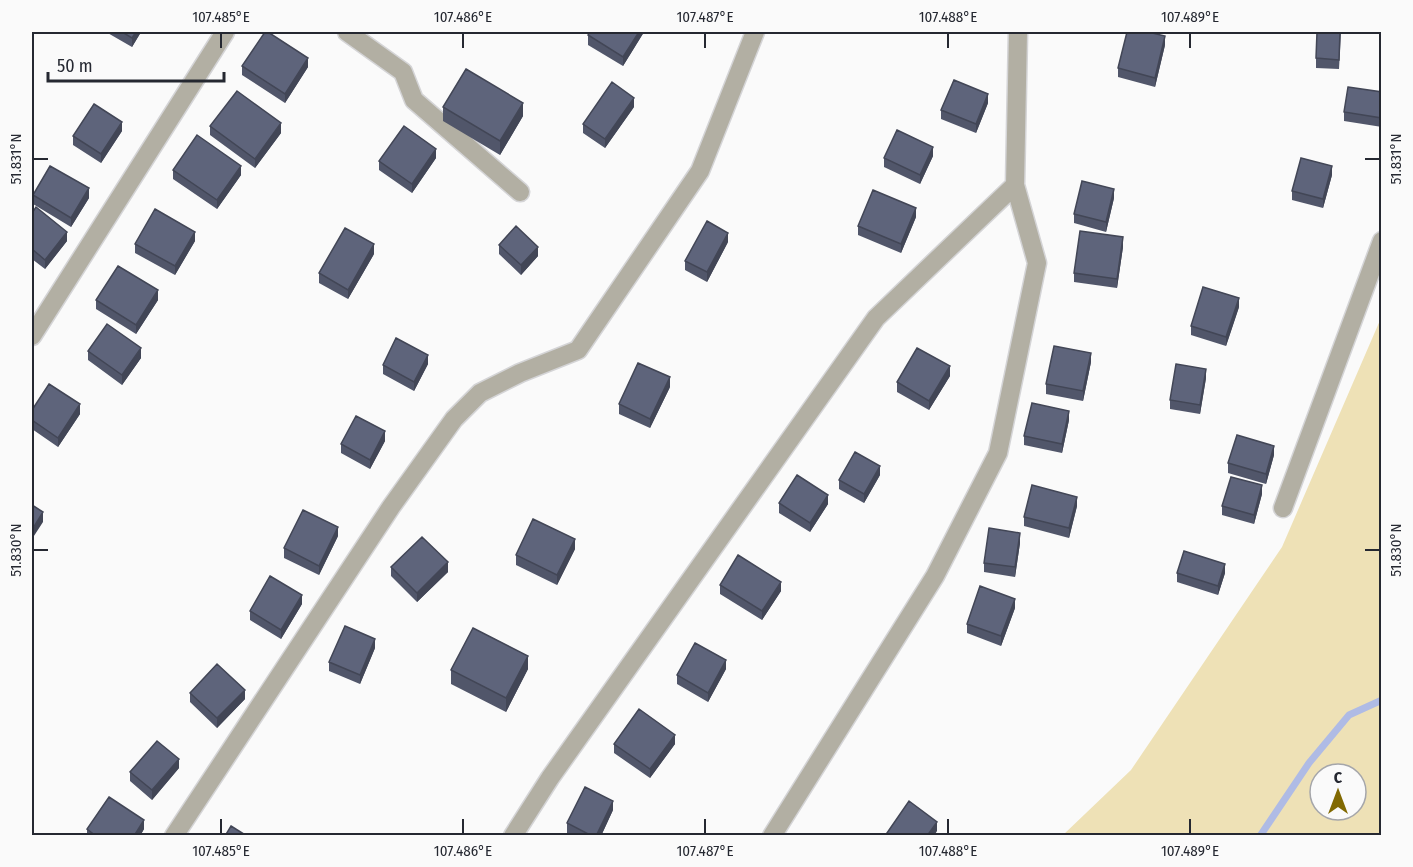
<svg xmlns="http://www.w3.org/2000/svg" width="1413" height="867" font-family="'Fira Sans Condensed',sans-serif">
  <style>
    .green { fill: #eee1b6; fill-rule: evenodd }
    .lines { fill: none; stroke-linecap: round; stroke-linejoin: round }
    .stream { stroke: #afbbe5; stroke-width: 7 }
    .minor-casing { stroke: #d4d4d6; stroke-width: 21 }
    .minor { stroke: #b2afa3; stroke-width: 18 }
    .wall { fill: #51566a }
    .shaded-wall { fill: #424656 }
    .building { fill: #5e647b; stroke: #424656; stroke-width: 1.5 }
    .ticks { fill: none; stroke: #252831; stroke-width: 2 }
    .neatline { fill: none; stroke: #252831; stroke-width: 2 }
    .ticks-label { font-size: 15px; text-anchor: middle; fill: #252831 }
  </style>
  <rect width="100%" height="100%" fill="#fafafa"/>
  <path class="green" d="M1381 318V835H1063L1131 770 1282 547ZM1320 774H1356V810H1320Z"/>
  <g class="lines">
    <path class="stream" d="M1260 836 1309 763 1349 715 1382 700"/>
    <g class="minor-casing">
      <path id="minor" d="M347 32 403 72 414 100 520 192
        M32 336 225 32
        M1283 508 1382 241
        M174 836 391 507 454 419 480 393 520 373 578 350 700 171 755 32
        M513 836 550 778 876 318 1015 185
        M772 836 935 576 998 453 1037 263 1015 185 1018 32"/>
    </g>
    <use href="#minor" class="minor"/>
  </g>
  <path class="wall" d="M106 32H141L132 47Z
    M644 32 623 66 588 45V35Z
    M1341 32 1339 69 1316 68V58Z
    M1165 45 1155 87 1118 77V68Z
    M242 66 308 67 285 103 242 75Z
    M1382 92V127L1344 121V112Z
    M988 103 976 133 941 119V110Z
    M443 107 523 116 500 155 443 121Z
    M634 107 605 148 583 133V124Z
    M210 126 281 133 255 168 210 135Z
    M122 131 101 163 73 145V136Z
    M933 156 920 184 884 167V158Z
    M436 158 412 193 379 170V161Z
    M173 170 241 175 217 209 173 179Z
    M1332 175 1323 208 1292 200V191Z
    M33 195 89 198 71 227 33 204Z
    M1114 198 1106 232 1074 223V214Z
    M32 213 67 241 45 269 32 259Z
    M916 217 901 253 858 235V226Z
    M195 241 175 275 135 253V244Z
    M728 242 707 282 685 270V261Z
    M499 245 538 256 521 275 499 254Z
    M1123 247 1117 288 1074 282V273Z
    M374 254 348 299 319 283V273Z
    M96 300H158L136 334 96 309Z
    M1239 307 1226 346 1191 335V326Z
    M88 351 141 358 122 385 88 360Z
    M1091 362 1083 401 1046 394V384Z
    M428 364 414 391 383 374V365Z
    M950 376 929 410 897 392V382Z
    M1206 378 1200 414 1170 409V400Z
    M670 387 650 428 619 414V404Z
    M32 410 80 414 58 447 32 429Z
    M1069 420 1062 453 1024 445V436Z
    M385 441 370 469 341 453V444Z
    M1274 455 1266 484 1228 473V463Z
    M880 475 864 503 839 489V480Z
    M1262 494 1254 524 1222 515V506Z
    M779 503 828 504 810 532 779 513Z
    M1077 506 1069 538 1024 526V517Z
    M338 536 319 575 284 558V548Z
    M1020 543 1015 577 984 572V563Z
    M575 549 557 585 516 565V555Z
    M391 567 448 572 417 602 391 576Z
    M1177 573H1225L1218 595 1177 582Z
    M720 585 781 591 762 620 720 594Z
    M302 604 281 639 250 620V611Z
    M1015 608 1001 646 967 633V624Z
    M375 648 360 684 329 671V662Z
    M528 669 506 712 451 684V670Z
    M726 669 708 702 677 684V675Z
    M190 693 245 699 217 728 190 702Z
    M614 744H675L650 778 614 753Z
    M179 768 152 800 130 781V772Z
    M613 810 601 836H573L567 833V823Z
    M87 829H144L140 836H87Z"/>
  <path class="shaded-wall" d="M136 32H141L132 47V38Z
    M639 32H644L623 66V57Z
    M1165 36V45L1155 87V78Z
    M308 58V67L285 103V94Z
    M988 94V103L976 133V124Z
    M634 98V107L605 148V139Z
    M523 103V116L500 155V141Z
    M122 122V131L101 163V154Z
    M281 123V133L255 168V159Z
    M933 147V156L920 184V175Z
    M436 149V158L412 193V184Z
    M241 166V175L217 209V200Z
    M1332 166V175L1323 208V199Z
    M89 188V198L71 227V218Z
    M1114 189V198L1106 232V222Z
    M916 208V217L901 253V244Z
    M67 232V241L45 269V260Z
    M195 232V241L175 275V266Z
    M728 233V242L707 282V272Z
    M1123 237V247L1117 288V279Z
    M374 244V254L348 299V290Z
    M538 247V256L521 275V265Z
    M158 290V300L136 334V325Z
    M1239 298V307L1226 346V337Z
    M141 348V358L122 385V375Z
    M1091 353V362L1083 401V391Z
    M428 355V364L414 391V382Z
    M950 366V376L929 410V401Z
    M1206 369V378L1200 414V405Z
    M670 377V387L650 428V419Z
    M80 404V414L58 447V438Z
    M1069 411V420L1062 453V444Z
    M385 431V441L370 469V460Z
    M1274 446V455L1266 484V474Z
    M880 466V475L864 503V494Z
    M1262 485V494L1254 524V515Z
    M828 495V504L810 532V523Z
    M1077 497V506L1069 538V528Z
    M43 512V522L32 539V530Z
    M338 527V536L319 575V566Z
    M1020 533V543L1015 577V567Z
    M575 539V549L557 585V575Z
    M448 562V572L417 602V593Z
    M1225 564V573L1218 595V586Z
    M781 582V591L762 620V611Z
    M302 595V604L281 639V630Z
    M1015 599V608L1001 646V636Z
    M375 639V648L360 684V675Z
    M528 656V669L506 712V698Z
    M726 660V669L708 702V693Z
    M245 690V699L217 728V718Z
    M675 735V744L650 778V769Z
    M179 759V768L152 800V790Z
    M613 801V810L601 836H596Z
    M144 820V829L140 836H134Z
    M937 822V831L934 836H927Z"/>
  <path class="building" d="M122 32H136L132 38Z
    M265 32H268L308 58 285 94 242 66Z
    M590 32H639L623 57 588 35Z
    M1127 32H1148L1165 36 1155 78 1118 68Z
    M1317 32H1340L1339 60 1316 58Z
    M466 69 523 103 500 141 443 107Z
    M954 80 988 94 976 124 941 110Z
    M612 82 634 98 605 139 583 124Z
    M1348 87 1382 92V118L1344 112Z
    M237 91 281 123 255 159 210 126Z
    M94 104 122 122 101 154 73 136Z
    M404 126 436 149 412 184 379 161Z
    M897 130 933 147 920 175 884 158Z
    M197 135 241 166 217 200 173 170Z
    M1301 158 1332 166 1323 199 1292 191Z
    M50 166 89 188 71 218 33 195Z
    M1082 181 1114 189 1106 222 1074 214Z
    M873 190 916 208 901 244 858 226Z
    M36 207 67 232 45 260 32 249V213Z
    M155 209 195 232 175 266 135 244Z
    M707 221 728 233 707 272 685 261Z
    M516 226 538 247 521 265 499 245Z
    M345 228 374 244 348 290 319 273Z
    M1080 231 1123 237 1117 279 1074 273Z
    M118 266 158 290 136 325 96 300Z
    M1203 287 1239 298 1226 337 1191 326Z
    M107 324 141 348 122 375 88 351Z
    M396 338 428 355 414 382 383 365Z
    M1054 346 1091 353 1083 391 1046 384Z
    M917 348 950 366 929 401 897 382Z
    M638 363 670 377 650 419 619 404Z
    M1176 364 1206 369 1200 405 1170 400Z
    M49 384 80 404 58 438 32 420V410Z
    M1032 403 1069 411 1062 444 1024 436Z
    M356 416 385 431 370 460 341 444Z
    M1237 435 1274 446 1266 474 1228 463Z
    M855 452 880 466 864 494 839 480Z
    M797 475 828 495 810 523 779 503Z
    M1231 477 1262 485 1254 515 1222 506Z
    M1032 485 1077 497 1069 528 1024 517Z
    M32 505 43 512 32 530Z
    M303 510 338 527 319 566 284 548Z
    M533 519 575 539 557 575 516 555Z
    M989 528 1020 533 1015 567 984 563Z
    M422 537 448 562 417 593 391 567Z
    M1184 551 1225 564 1218 586 1177 573Z
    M738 555 781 582 762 611 720 585Z
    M270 576 302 595 281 630 250 611Z
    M980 586 1015 599 1001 636 967 624Z
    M345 626 375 639 360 675 329 662Z
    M473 628 528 656 506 698 451 670Z
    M695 643 726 660 708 693 677 675Z
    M217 664 245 690 217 718 190 693Z
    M639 709 675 735 650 769 614 744Z
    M157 741 179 759 152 790 130 772Z
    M585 787 613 801 596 836H592L567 823Z
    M109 797 144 820 134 836H96L87 829Z
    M909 801 937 822 927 836H890L887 833Z
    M231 826 247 836H225Z"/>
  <path class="ticks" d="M221 33V48M463 33V48M705 33V48M948 33V48M1190 33V48M33 159H48M1365 159H1380M33 550H48M1365 550H1380M221 819V834M463 819V834M705 819V834M948 819V834M1190 819V834"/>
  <rect width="1413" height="867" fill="none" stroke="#fafafa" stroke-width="66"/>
  <g transform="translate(1338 792)"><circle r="28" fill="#fafafa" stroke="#a5a6aa" stroke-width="1.5"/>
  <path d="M0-4.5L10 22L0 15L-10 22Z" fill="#816901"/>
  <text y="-9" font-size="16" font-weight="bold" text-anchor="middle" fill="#252831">С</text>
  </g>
  <path d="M48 72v9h176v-9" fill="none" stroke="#252831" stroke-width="3"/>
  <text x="57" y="72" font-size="18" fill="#252831" stroke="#fafafa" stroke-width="4.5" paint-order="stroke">50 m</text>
  <rect x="33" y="33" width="1347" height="801" class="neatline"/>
  <g class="ticks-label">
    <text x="221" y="22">107.485°E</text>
    <text x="463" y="22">107.486°E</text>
    <text x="705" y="22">107.487°E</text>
    <text x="948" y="22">107.488°E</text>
    <text x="1190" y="22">107.489°E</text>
    <text transform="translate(16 159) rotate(-90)" y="5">51.831°N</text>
    <text transform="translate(1396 159) rotate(-90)" y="5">51.831°N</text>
    <text transform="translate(16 550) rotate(-90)" y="5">51.830°N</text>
    <text transform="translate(1396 550) rotate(-90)" y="5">51.830°N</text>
    <text x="221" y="856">107.485°E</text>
    <text x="463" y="856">107.486°E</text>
    <text x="705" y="856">107.487°E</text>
    <text x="948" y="856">107.488°E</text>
    <text x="1190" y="856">107.489°E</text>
  </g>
</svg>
